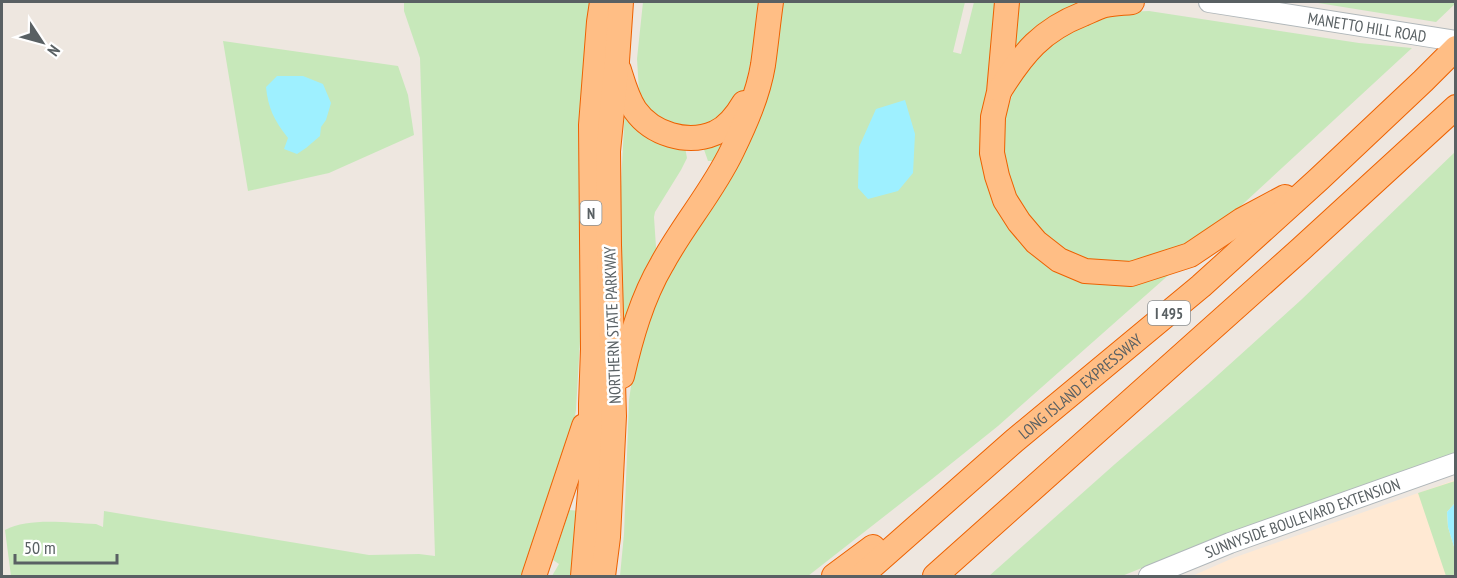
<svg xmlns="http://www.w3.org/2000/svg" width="1457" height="578" font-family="'PT Sans Narrow',sans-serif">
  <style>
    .commercial { fill: #ffe9d3 }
    .green { fill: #c7e8ba }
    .water { fill: #9ef0ff }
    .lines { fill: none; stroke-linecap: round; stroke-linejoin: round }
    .secondary-casing { stroke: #b0b7ba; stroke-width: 22 }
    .highway-casing { stroke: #ed6100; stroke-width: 26 }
    .secondary { stroke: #fff; stroke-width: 20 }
    .highway { stroke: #ffbe85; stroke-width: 24 }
    .labels { text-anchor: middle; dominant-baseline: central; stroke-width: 5; stroke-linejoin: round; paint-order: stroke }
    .shield { fill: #fff; stroke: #8b9092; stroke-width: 1.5 }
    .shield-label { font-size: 15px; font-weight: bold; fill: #596063 }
    .street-label { font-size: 16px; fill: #596063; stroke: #fff }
  </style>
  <rect width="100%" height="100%" fill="#eee7e0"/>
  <path class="commercial" d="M1455 480V576H1192L1233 558Z"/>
  <path class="green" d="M404 2H593L581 324 576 410 567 463 559 462 554 511 528 576H11L5 530C29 517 68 523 96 524L103 527 104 511 369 555 419 554 435 556 420 58 404 11Z
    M643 2H758L753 51 744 91 728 118 680 131 640 107 637 59Z
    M775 2H965L953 52 961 54 974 2H1000L984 150 1060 270 1172 272 998 426 932 479 808 576H620L624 534 629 400 636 351 652 300 726 176Z
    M1015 2H1096L1015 53Z
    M1312 2H1455L1456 3 1436 22Z
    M1149 11 1359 43 1412 48 1231 215 1201 237 1148 260 1109 266 1061 250 1023 217 1004 172 1001 126 1020 74 1053 36 1098 13Z
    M223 41 398 66 408 95 414 135 329 173 248 191Z
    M625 108 684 142 687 158 681 170 655 212 654 217 657 262 626 344C615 266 621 186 625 108Z
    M734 128 722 161H708L701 141Z
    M1455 152V455L1218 537 1122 576H989L1115 464 1208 384 1301 300Z
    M1455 481V503L1447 512 1448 527 1455 550V576H1446L1418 493Z
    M569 510 580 511 575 576H552L559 564 553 560Z"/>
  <path class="water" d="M277 76H303L323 84 331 103 326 120 321 127 320 136 306 148 297 154 284 149 288 138C274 120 268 108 266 87Z
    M905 100 915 134 913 173 898 191 868 199 858 188 859 147 876 109Z
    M1455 503V550L1448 527 1447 512Z"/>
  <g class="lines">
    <g class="secondary-casing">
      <g id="secondary">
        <path id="s1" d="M1209 2 1456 41"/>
        <path id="s2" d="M1149 576 1230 543 1456 463"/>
      </g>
    </g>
    <g class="highway-casing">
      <g id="highway">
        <path d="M1007 2 999 92 993 117 992 153 997 176 1005 200 1019 222 1036 242 1059 260 1085 271 1131 274 1190 255 1242 220 1285 197"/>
        <path d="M619 70C623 83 627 98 635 110 652 134 687 145 715 133 728 127 737 115 744 103"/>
        <path d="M1000 90C1023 53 1042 30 1083 14 1090 11 1098 7 1105 5 1114 3 1123 3 1132 2"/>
        <path d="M622 376C631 337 642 298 662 264 683 225 713 191 732 151 745 124 758 95 763 65 766 44 768 23 771 2"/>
        <path d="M534 576 584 426"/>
        <path d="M583 576 591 480V404L593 349 591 125 599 22 602 2"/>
        <path d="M603 576 608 537 614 416 609 245 608 151 617 61 621 2"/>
        <path d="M834 576 873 547"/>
        <path id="s3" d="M861 576 1014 441 1201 286 1319 179 1423 81 1456 48"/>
        <path d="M935 576 1301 249 1456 107"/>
      </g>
    </g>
    <use href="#secondary" class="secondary"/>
    <use href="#highway" class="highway"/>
  </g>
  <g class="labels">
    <g class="shield">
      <rect x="580.5" y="201" width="21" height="24" rx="4.5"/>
      <rect x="1148" y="301" width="42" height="24" rx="4.5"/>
    </g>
    <g class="shield-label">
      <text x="591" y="213">N</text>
      <text x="1169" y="313">I 495</text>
    </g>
    <g class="street-label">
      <text stroke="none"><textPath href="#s1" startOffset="160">MANETTO HILL ROAD</textPath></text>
      <text transform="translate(612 325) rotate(-92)">NORTHERN STATE PARKWAY</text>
      <text stroke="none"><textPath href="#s3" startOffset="290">LONG ISLAND EXPRESSWAY</textPath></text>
      <text stroke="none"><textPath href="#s2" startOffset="164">SUNNYSIDE BOULEVARD EXTENSION</textPath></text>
    </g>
  </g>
  <rect width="1457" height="578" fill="none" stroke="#596063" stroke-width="6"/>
  <g transform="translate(42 42) rotate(126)" stroke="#ffffff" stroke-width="4.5" paint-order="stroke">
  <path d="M0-4.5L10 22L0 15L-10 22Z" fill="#596063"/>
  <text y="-9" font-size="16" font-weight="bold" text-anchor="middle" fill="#596063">N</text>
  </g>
  <path d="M15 554v9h102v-9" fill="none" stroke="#596063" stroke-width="3"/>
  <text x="24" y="554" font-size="18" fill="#596063" stroke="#ffffff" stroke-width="4.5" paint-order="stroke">50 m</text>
</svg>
